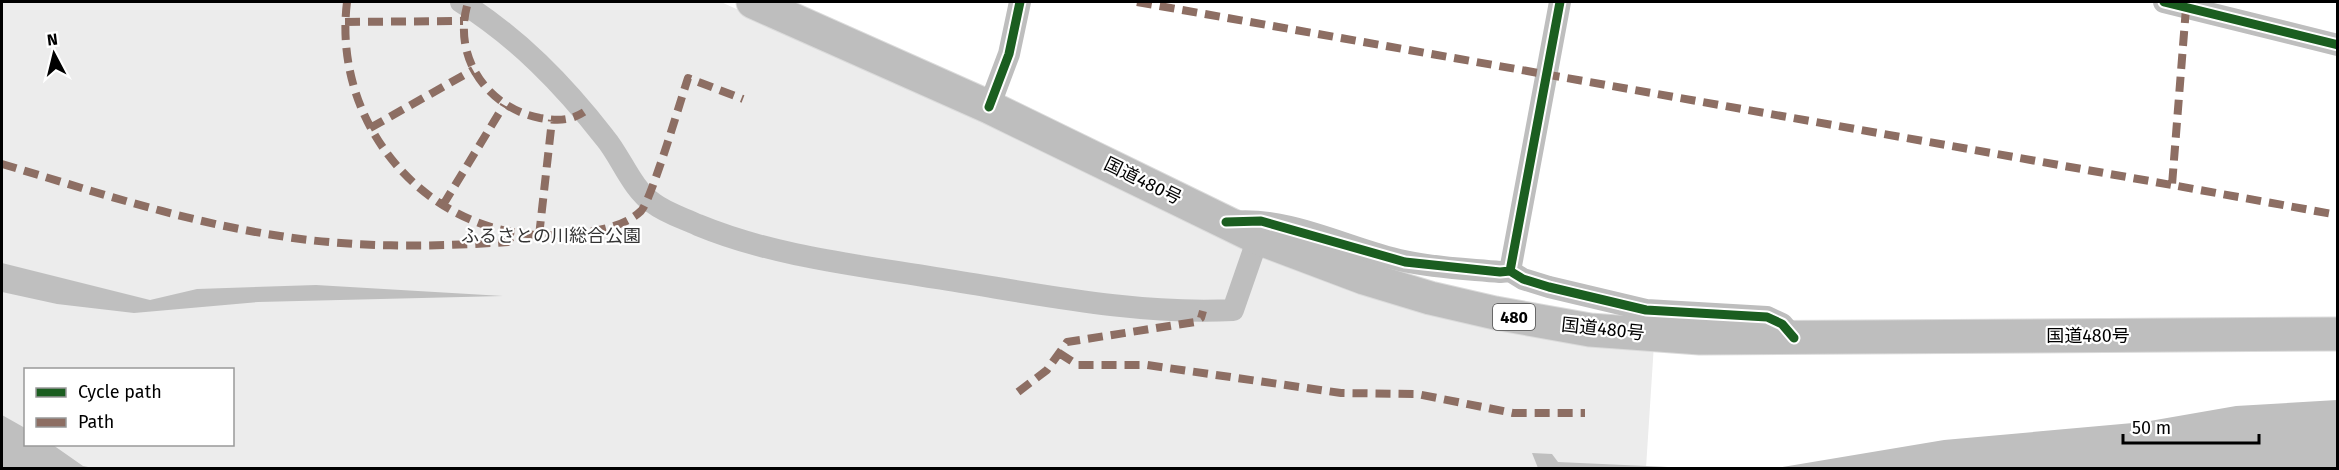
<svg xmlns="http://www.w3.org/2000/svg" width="2339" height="470" font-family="'Fira Sans','Noto Sans JP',sans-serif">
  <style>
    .green { fill: #ececec; fill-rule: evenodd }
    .water { fill: #bfbfbf }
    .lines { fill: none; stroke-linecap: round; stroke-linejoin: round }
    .highway-casing { stroke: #dbdbdb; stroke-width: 35 }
    .minor { stroke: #bebebe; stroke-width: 22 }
    .highway { stroke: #bebebe; stroke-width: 33 }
    .quiet { stroke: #8d6e63; stroke-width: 8; stroke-dasharray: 15 8; stroke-linecap: butt }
    .cycleway-casing { stroke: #fff; stroke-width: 13 }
    .cycleway { stroke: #1b5e20; stroke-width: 9 }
    .labels { text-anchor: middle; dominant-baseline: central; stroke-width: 4.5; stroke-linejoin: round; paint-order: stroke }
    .shield { fill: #fff; stroke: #4c4c4c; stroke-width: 1.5 }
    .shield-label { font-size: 16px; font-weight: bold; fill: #000 }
    .street-label { font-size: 18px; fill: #000; stroke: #fff }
    .park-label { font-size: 18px; fill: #333; stroke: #fff }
  </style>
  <rect width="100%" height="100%" fill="#fff"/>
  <path class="green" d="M2 2H721L1236 237 1654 344 1646 468H2ZM26 370H232V444H26Z"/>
  <path class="water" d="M2 263 150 300 197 289 316 285 503 296 258 302 134 313 57 304 2 292Z
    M2337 400V468H1776L1944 440 2144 422 2236 406Z
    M2 415 25 428 26 444 53 445 83 466 93 468H2Z
    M1532 453 1552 454 1558 462 1690 468H1538Z"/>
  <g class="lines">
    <g class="highway-casing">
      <path id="highway" d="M753 2 989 107 1258 238 1364 278 1430 298 1495 313 1590 330 1700 338 2338 334"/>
    </g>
    <path class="minor" d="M461 2C518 38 563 84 605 138 621 157 632 189 653 203 666 213 683 218 698 225 773 256 856 265 936 278 1034 293 1133 315 1233 310L1258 238
      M2164 2 2338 45
      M989 107 1009 54 1020 2
      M1231 222C1290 216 1348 249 1404 261 1435 268 1468 269 1500 272L1510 271 1560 2
      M1510 271 1523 279 1549 287 1646 310 1767 317 1782 324 1794 338"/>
    <use href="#highway" class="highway"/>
    <path class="quiet" d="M347 2C331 131 437 248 568 234 592 232 623 228 641 211 651 201 681 99 688 78L743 99
      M1137 2 2172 185
      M467 6C453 58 488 108 540 118 557 121 570 121 584 112
      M2186 8 2172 185 2338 215
      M345 22 463 21
      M370 128 473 70
      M2 164C93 191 185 222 280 236 354 248 434 247 508 242L513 234
      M443 205 504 105
      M539 236 552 120
      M1059 353 1078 365H1147L1341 393 1417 394 1513 413H1585
      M1018 392 1047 370 1067 342 1195 322 1201 318 1203 311"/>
    <g class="cycleway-casing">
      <path id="cycleway" d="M2164 2 2338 45
        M989 107 1009 54 1020 2
        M1226 222 1261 221 1405 262 1500 272 1510 271 1560 2
        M1510 271 1523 279 1549 287 1646 310 1767 317 1782 324 1794 338"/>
    </g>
    <use href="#cycleway" class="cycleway"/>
  </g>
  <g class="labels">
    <rect class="shield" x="1493" y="304" width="42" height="26" rx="4.5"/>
    <g class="shield-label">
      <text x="1514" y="317">480</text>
    </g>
    <g class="street-label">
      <text transform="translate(1143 181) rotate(26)">国道480号</text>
      <text transform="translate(1603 329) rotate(6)">国道480号</text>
      <text x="2088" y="336">国道480号</text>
    </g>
    <g class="park-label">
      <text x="551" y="236">ふるさとの川総合公園</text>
    </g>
  </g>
  <rect width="2339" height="470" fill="none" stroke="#000000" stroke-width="6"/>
  <rect x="24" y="368" width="210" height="78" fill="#ffffff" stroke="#999999" stroke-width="1.5"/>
  <rect x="36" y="388" width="30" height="9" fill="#1b5e20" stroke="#999999" stroke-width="1.5"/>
  <text x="78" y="398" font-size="18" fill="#000000">Cycle path</text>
  <rect x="36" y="418" width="30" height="9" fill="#8d6e63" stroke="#999999" stroke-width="1.5"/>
  <text x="78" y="428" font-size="18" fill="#000000">Path</text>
  <g transform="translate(54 54) rotate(353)" stroke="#ffffff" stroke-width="4.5" paint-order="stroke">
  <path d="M0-4.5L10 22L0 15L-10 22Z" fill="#000000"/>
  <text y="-9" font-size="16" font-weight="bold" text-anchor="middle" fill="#000000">N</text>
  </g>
  <path d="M2123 434v9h136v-9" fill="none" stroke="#000000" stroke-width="3"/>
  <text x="2132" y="434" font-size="18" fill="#000000" stroke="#ffffff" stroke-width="4.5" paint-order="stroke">50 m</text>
</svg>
